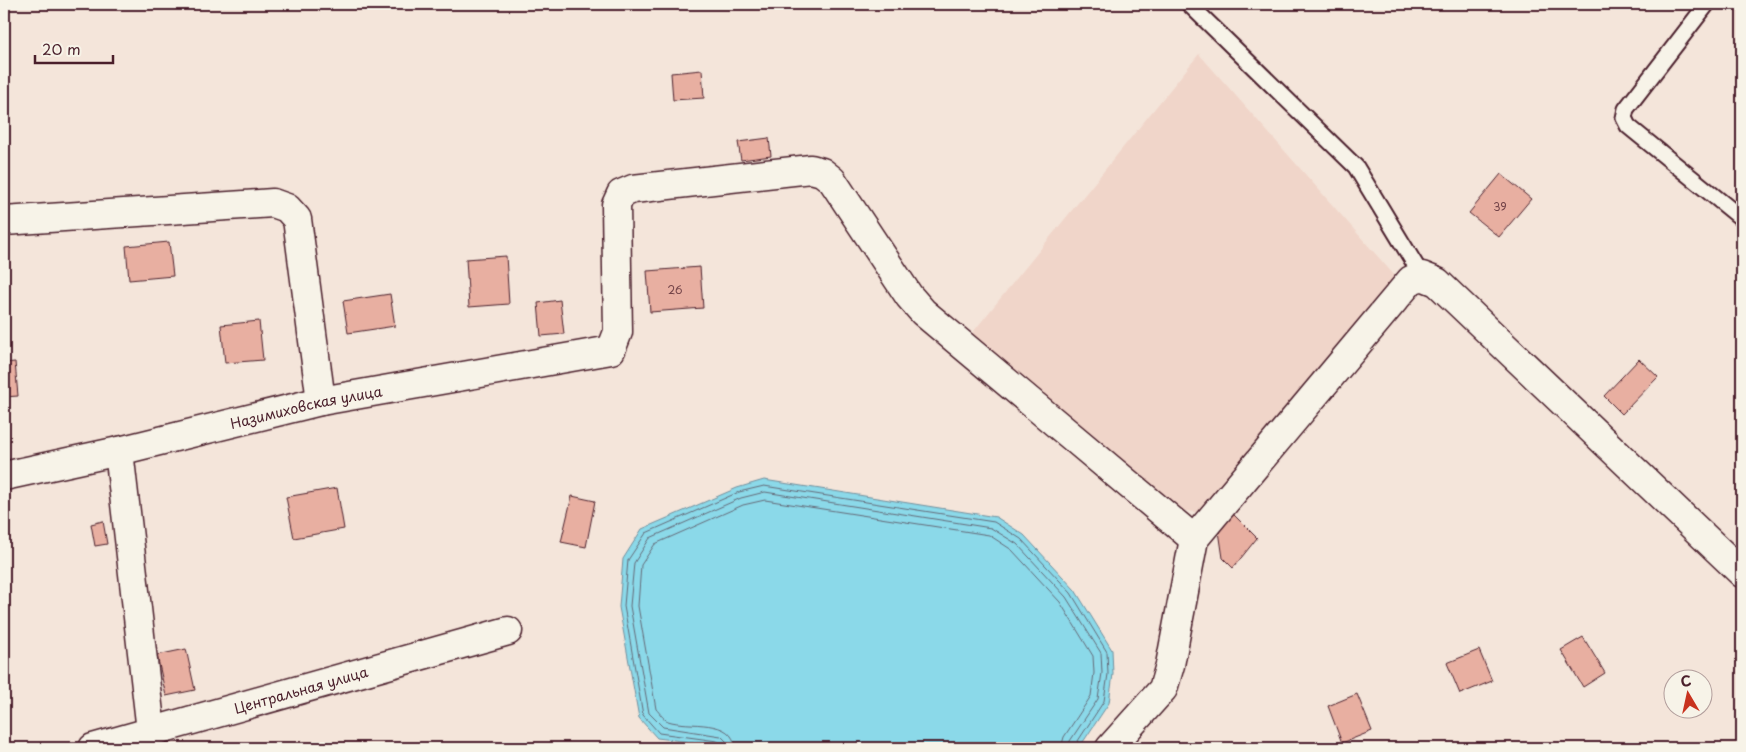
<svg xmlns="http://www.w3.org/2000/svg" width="1746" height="752" font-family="'Playpen Sans',sans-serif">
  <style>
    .built { fill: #f0d5c9 }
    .water { fill: #8bd9e9; stroke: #718f9d }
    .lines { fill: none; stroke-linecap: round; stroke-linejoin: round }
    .shore { stroke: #646977; stroke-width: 1 }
    .building { fill: #e8afa1; stroke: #4a1f2b }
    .service-casing { stroke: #4a1f2b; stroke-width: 19 }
    .minor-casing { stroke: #4a1f2b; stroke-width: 31 }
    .service { stroke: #f7f3e8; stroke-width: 15 }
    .minor { stroke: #f7f3e8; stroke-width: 28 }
    .labels { text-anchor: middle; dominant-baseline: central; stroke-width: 5; stroke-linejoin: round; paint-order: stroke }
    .number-label { font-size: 11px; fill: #724348 }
    .street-label { font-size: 14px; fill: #4a1f2b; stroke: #f7f3e8 }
  </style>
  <rect width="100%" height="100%" fill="#f4e5da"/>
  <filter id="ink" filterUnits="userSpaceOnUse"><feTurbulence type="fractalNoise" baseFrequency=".02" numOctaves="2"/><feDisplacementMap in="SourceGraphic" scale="10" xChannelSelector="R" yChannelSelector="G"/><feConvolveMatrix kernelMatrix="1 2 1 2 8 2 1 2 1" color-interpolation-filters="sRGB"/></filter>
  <g filter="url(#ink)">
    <path class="built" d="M1199 54 1395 276 1203 513 1178 510 969 337Z"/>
    <path class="water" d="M764 480 996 517 1024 535 1075 590 1112 650 1113 674 1109 703 1079 748H740L657 738 639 718 619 607 623 559 642 529 737 488Z"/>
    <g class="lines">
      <path class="shore" d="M721 748V744L717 741 659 733 643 715 624 606 628 560 646 533 739 492 764 486 994 522 1021 539 1071 593 1107 652 1108 674 1104 701 1076 744 1075 748
        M728 748 726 741 721 736 663 727 649 713 630 606 634 563 650 538 741 498 765 492 991 528 1017 544 1066 597 1101 653 1102 673 1098 699 1070 741 1068 748
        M735 748C734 717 688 728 668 721 663 719 660 713 656 709L638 606 641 565 655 544 743 505 765 500 989 535 1012 550 1060 602 1093 656 1094 673 1091 696 1064 737 1061 748"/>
    </g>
    <path class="building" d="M702 70 704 98 673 100 671 73Z
      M769 138 771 156 741 160 738 142Z
      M1501 174 1531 199 1499 237 1469 213Z
      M169 242 173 276 129 280 126 246Z
      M506 256 509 304 469 307 466 259Z
      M700 267 703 308 650 312 647 271Z
      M390 294 395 326 348 333 343 301Z
      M560 300 564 334 541 336 538 303Z
      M259 321 263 360 225 363 221 325Z
      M1639 359 1658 377 1622 414 1604 396Z
      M15 362 18 396 4 397V363Z
      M337 488 344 529 294 538 286 497Z
      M572 496 595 501 586 547 561 542Z
      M1233 514 1257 538 1233 568 1223 558 1219 531Z
      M103 521 107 544 95 546 91 524Z
      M1583 637 1605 673 1583 687 1561 650Z
      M186 649 195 690 166 696 157 655Z
      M1479 650 1492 681 1460 694 1447 663Z
      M1357 694 1372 731 1342 743 1328 706Z"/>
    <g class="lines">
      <g class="service-casing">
        <path id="service" d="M1189 4 1356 167 1422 276
          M1707 4 1626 109 1624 118 1628 126 1741 218"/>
      </g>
      <g class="minor-casing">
        <g id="minor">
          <path d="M4 221 273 203 287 208 297 219 321 401"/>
          <path d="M119 451 151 731"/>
          <path id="s1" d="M4 476 119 451 321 401 611 350 618 332 616 205 621 194 633 189 811 169 822 172 832 180 909 296 923 312 1194 539"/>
          <path id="s2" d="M93 748 508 631"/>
          <path d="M1110 748 1163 689 1170 665 1194 539 1411 280 1422 276 1437 282 1742 573"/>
        </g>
      </g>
      <use href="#service" class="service"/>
      <use href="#minor" class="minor"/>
    </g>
  </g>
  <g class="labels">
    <g class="number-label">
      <text x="1500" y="206">39</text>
      <text x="675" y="289">26</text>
    </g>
    <g class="street-label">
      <text stroke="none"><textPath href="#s1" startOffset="310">Назимиховская улица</textPath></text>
      <text stroke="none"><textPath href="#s2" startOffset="216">Центральная улица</textPath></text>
    </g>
  </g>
  <rect width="1746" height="752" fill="none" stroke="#f7f3e8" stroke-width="20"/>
  <rect x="10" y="10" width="1726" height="732" fill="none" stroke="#4a1f2b" stroke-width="2" filter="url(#ink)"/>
  <g transform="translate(1688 694) rotate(351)"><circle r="24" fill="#f7f3e8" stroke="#b29e9c"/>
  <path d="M0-4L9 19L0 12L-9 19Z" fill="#c8321e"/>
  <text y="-8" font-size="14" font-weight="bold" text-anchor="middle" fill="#4a1f2b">С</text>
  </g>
  <path d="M35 55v8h78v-8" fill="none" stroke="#4a1f2b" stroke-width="2.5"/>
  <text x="42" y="55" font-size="15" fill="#4a1f2b" stroke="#f7f3e8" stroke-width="4" paint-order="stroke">20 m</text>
</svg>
